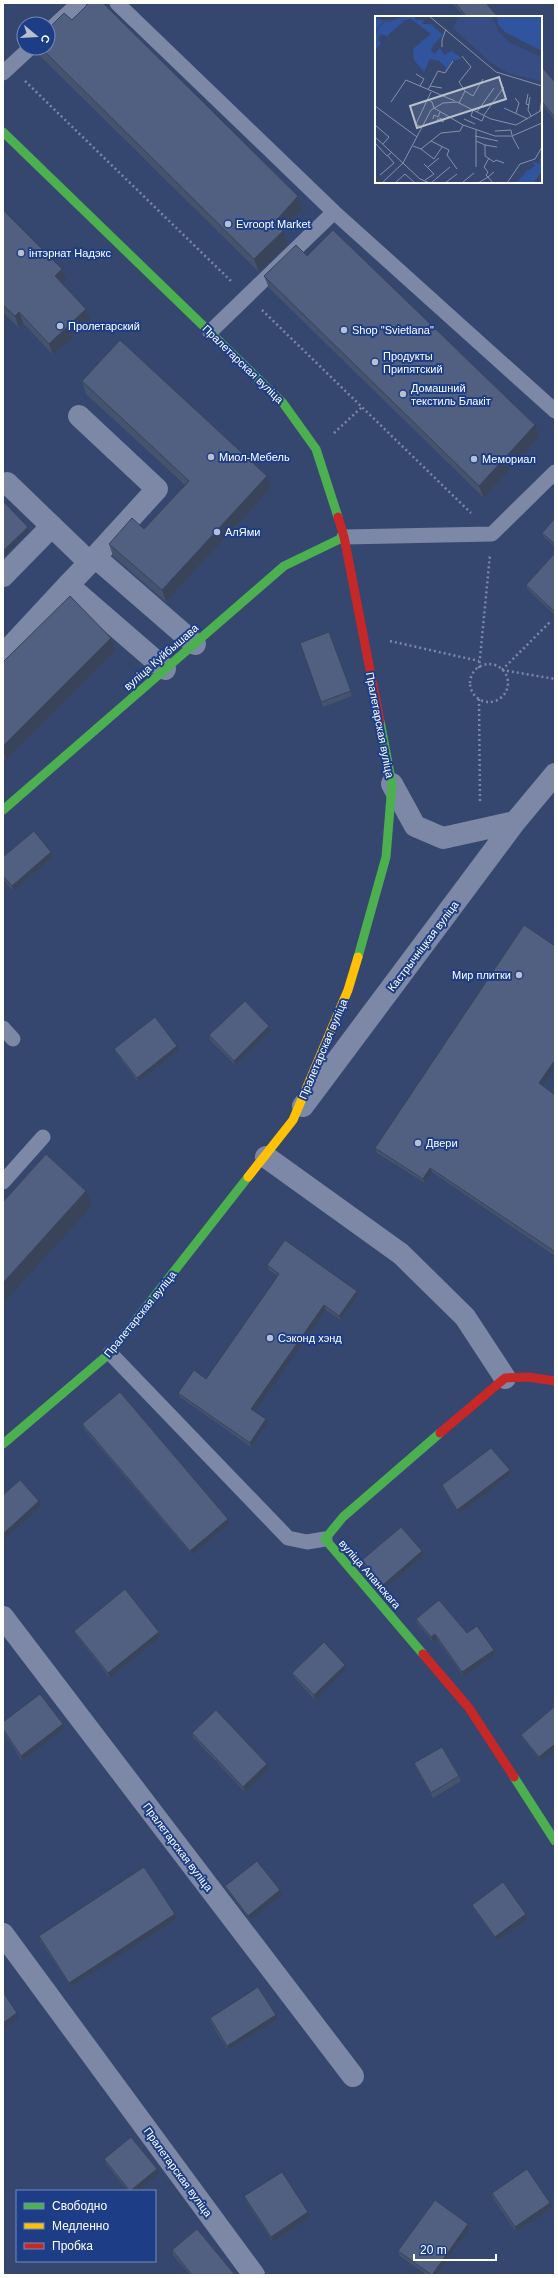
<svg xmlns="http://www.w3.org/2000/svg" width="558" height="2278" font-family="Arial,sans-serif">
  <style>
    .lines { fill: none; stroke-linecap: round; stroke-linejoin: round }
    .path { stroke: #7c88a5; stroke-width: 2.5; stroke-dasharray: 2 3; stroke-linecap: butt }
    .lane { stroke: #7c88a5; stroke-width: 15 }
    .street { stroke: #7c88a5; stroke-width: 22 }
    .fast { stroke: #4caf50; stroke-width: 9 }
    .slow { stroke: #ffc107; stroke-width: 9 }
    .jam { stroke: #c62828; stroke-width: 9 }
    .wall { fill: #46536e }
    .shaded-wall { fill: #39435a }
    .building { fill: #516080; stroke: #39435a }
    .poi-dot { fill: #b8bfcd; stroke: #1d3e87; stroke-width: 1.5 }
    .labels { text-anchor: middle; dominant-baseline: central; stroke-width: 4; stroke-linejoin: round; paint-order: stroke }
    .poi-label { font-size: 11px; fill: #fff; stroke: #1d3e87; text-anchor: start }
    .street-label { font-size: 11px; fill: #fff; stroke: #1d3e87 }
    .inset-river { fill: none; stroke: #374d83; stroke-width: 2 }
    .inset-road { fill: none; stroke: #8691a9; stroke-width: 1 }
    .view { fill: #b8bfcd; fill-opacity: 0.15; stroke: #b8bfcd; stroke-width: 2 }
    .inset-edge { fill: none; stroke: #fff; stroke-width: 2 }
  </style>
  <rect width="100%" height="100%" fill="#35476f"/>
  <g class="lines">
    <path class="path" d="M25 81 232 282
      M262 310 471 513
      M334 433 362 407
      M390 641 479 661
      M470 683a19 19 0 1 1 38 0a19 19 0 1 1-38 0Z
      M479 668 490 555
      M502 670 551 621
      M502 670 555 679
      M479 699 480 804"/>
    <path class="lane" d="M117 3 334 212 555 411
      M48 31 79 3
      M3 73 30 48
      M210 332 334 212
      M344 537 492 534 555 472
      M3 1028 13 1039
      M3 1182 43 1137
      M110 1353 288 1538 307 1542 325 1539"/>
    <path class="street" d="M79 416 157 489 95 557 195 644
      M7 483 90 563
      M95 557 68 585 165 669
      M3 576 52 526
      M3 655 68 585
      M392 784 415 826 443 838 515 822
      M303 1106 515 822 555 774
      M266 1157 401 1254 465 1317 505 1378
      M3 1617 353 2076
      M3 1934 254 2275"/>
    <path class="fast" d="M3 132 283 403 316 449 338 517
      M3 810 284 566 344 537
      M358 957 386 857 392 784 380 721
      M3 1444 110 1353 248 1177
      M423 1654 325 1539 343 1517 440 1433
      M514 1777 555 1841"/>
    <path class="slow" d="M248 1177 293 1120 348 990 358 957"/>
    <path class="jam" d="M338 517 344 537 380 721
      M440 1433 505 1378 528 1377 555 1381
      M423 1654 469 1708 514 1777"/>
  </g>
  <path class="wall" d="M452 3H486L498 17H465Z
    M72 20 298 196 302 209 283 231 288 244 259 272 39 55 37 48H48Z
    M541 66 555 82V120L541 104Z
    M3 210 66 280 62 284 90 321 53 355 23 323 19 328 3 312Z
    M307 256 539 437 484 498 269 288 264 276Z
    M82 381 267 476 271 488 166 602 113 556 109 544 144 529 185 485 86 394Z
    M555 518V547L544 537 542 533Z
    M555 553V615L527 589 526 585Z
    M329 632 352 696 323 707 300 643Z
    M111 638 116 650 6 760 3 757V662Z
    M51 852 53 857 13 891 3 879V857Z
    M555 946V1067L542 1085 555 1095V1256L432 1172 425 1183 377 1153 375 1148Z
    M269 1026 271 1031 235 1065 210 1040 209 1035Z
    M114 1049 179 1050 138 1082 116 1053Z
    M267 1265 357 1291 358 1295 341 1320 326 1310 254 1411 268 1424 251 1447 180 1397 178 1393 206 1379 278 1276 269 1270Z
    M82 1424 229 1524 192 1555 84 1429Z
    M510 1470 512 1474 459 1514 444 1490 442 1485Z
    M422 1551 424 1556 384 1589 363 1565 362 1560Z
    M416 1619 467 1633 494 1650 495 1654 464 1677 437 1639 433 1642 417 1623Z
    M74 1631 159 1632 161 1636 110 1678 76 1635Z
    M347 1669 315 1700 294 1677 292 1673Z
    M555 1708V1750L541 1761 523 1739 521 1735Z
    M3 1722 63 1724 65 1728 22 1761 3 1731Z
    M192 1733 269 1769 245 1792 193 1737Z
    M414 1763 459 1776 461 1781 433 1798 416 1768Z
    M225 1886 282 1895 250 1920 227 1890Z
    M472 1905 526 1914 528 1919 497 1941 474 1909Z
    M175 1914 177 1919 71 1987 40 1940 39 1936Z
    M210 2018 278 2019 228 2050 211 2023Z
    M104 2159 157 2169 159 2174 137 2191H128L106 2164Z
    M492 2193 552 2208 516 2232 493 2198Z
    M244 2196 310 2217 273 2242 246 2201Z
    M468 2224 470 2228 437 2275H427L400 2256 398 2251Z
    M172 2250 235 2275H190L173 2255Z"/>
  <path class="shaded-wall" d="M298 196 302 209 282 232 283 231 288 244 259 272 254 259 274 223Z
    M62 269 66 280 59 288 55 276Z
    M86 309 90 321 53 355 49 344Z
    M19 312 23 323 19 328 15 316Z
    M535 425 539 437 484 498 479 486Z
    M267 476 271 488 166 602 162 590Z
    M28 527 29 531 3 557V551Z
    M111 638 116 650 6 760 3 751V746Z
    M51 852 53 857 13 891 12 886Z
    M269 1026 271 1031 235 1065 234 1061Z
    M177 1046 179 1050 138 1082 137 1078Z
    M555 1060V1067L541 1088 539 1083Z
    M430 1168 432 1172 425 1183 423 1179Z
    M86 1191 92 1206 3 1303V1283Z
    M357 1291 358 1295 341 1320 339 1316Z
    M324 1305 326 1310 253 1414 251 1409Z
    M266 1419 268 1424 251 1447 250 1443Z
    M510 1470 512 1474 459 1514 457 1510Z
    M39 1501 41 1506 3 1540V1534Z
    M228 1519 229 1524 192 1555 190 1551Z
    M422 1551 424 1556 384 1589 383 1585Z
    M159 1632 161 1636 110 1678 108 1673Z
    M435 1634 437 1639 433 1642 431 1637Z
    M494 1650 495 1654 464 1677 462 1672Z
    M345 1665 347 1669 315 1700 314 1695Z
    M63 1724 65 1728 22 1761 21 1756Z
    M555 1744V1750L541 1761 539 1757Z
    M267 1764 269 1769 245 1792 243 1787Z
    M280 1890 282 1895 250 1920 248 1916Z
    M175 1914 177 1919 71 1987 69 1983Z
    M526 1914 528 1919 497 1941 495 1937Z
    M17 2013 19 2018 3 2029V2023Z
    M276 2015 278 2019 228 2050 227 2046Z
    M157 2169 159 2174 137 2191H130Z
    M550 2203 552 2208 516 2232 515 2227Z
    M308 2212 310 2217 273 2242 271 2237Z
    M468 2224 470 2228 437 2275H432Z"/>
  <path class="building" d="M89 3H103L298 196 274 223 283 231 254 259 41 48H48V29L64 13 72 20Z
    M455 3H486L498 17H467Z
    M541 66 555 82V117L541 101Z
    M3 210 62 269 55 276 86 309 49 344 19 312 15 316 3 305Z
    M333 230 535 425 479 486 264 276 296 245 307 256Z
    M120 340 267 476 162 590 109 544 132 518 144 529 189 481 82 381Z
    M3 501 28 527 3 551Z
    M555 518V544L542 533Z
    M555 553V612L526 585Z
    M70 596 111 638 3 746V662Z
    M329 632 351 691 321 702 300 643Z
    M34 831 51 852 12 886 3 876V857Z
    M524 925 555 946V1060L539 1083 555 1095V1249L554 1251 430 1168 423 1179 375 1148Z
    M245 1001 269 1026 234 1061 209 1035Z
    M155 1017 177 1046 137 1078 114 1049Z
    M46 1154 86 1191 3 1283V1202Z
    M285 1240 357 1291 339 1316 324 1305 251 1409 266 1419 250 1443 178 1393 194 1370 206 1379 279 1274 267 1265Z
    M120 1392 228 1519 190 1551 82 1424Z
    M491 1448 510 1470 457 1510 442 1485Z
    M20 1480 39 1501 3 1534V1495Z
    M401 1527 422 1551 383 1585 362 1560Z
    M125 1589 159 1632 108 1673 74 1631Z
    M439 1600 467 1633 477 1626 494 1650 462 1672 435 1634 431 1637 416 1619Z
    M324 1642 345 1665 314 1695 292 1673Z
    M40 1694 63 1724 21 1756 3 1729V1722Z
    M554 1707 555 1708V1744L539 1757 521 1735Z
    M216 1710 267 1764 243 1787 192 1733Z
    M442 1747 459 1776 431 1793 414 1763Z
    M257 1861 280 1890 248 1916 225 1886Z
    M144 1867 175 1914 69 1983 39 1936Z
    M503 1882 526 1914 495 1937 472 1905Z
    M258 1987 276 2015 227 2046 210 2018Z
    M3 1992 17 2013 3 2023Z
    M131 2137 157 2169 130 2191 104 2159Z
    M527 2169 550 2203 515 2227 492 2193Z
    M282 2172 308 2212 271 2237 244 2196Z
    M435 2200 468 2224 432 2275 398 2251Z
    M197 2229 235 2275H192L172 2250Z"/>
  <g class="poi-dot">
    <circle cx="228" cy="224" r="4"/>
    <circle cx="21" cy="253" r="4"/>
    <circle cx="60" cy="326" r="4"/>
    <circle cx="344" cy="330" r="4"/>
    <circle cx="375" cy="362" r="4"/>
    <circle cx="403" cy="394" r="4"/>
    <circle cx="211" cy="457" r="4"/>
    <circle cx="474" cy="459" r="4"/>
    <circle cx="217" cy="532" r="4"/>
    <circle cx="519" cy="975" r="4"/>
    <circle cx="418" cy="1143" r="4"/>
    <circle cx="270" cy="1338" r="4"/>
  </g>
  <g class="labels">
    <g class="poi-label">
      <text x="236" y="224">Evroopt Market</text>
      <text x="29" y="253">інтэрнат Надэкс</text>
      <text x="68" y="326">Пролетарский</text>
      <text x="352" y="330">Shop "Svietlana"</text>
      <text x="383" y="356">Продукты<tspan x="383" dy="13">Припятский</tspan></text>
      <text x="411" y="388">Домашний<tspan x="411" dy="13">текстиль Блакіт</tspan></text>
      <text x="219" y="457">Миол-Мебель</text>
      <text x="482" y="459">Мемориал</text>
      <text x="225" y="532">АлЯми</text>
      <text x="511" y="975" text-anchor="end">Мир плитки</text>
      <text x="426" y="1143">Двери</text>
      <text x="278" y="1338">Сэконд хэнд</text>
    </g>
    <g class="street-label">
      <text transform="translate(243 364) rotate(44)">Пралетарская вуліца</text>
      <text transform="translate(161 657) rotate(-41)">вуліца Куйбышава</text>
      <text transform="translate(380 725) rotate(79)">Пралетарская вуліца</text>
      <text transform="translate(423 946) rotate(-53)">Кастрычніцкая вуліца</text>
      <text transform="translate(323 1049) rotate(-67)">Пралетарская вуліца</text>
      <text transform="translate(140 1314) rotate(-51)">Пралетарская вуліца</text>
      <text transform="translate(370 1574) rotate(49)">вуліца Апанскага</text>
      <text transform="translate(178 1847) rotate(53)">Пралетарская вуліца</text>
      <text transform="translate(178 2172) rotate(54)">Пралетарская вуліца</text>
    </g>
  </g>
  <g transform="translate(375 16)">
    <rect width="167" height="167" fill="#35476f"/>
    <path d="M30 0H41L40 4H46L49 5 47 8H56L68 19 58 29 56 35 59 38 65 32 69 39 76 35 87 42 78 45 69 57 71 51 64 45 55 43 49 56 39 44 38 33 56 18 36 3 30 4 12 20 5 18 3 24 6 27 0 35V2L14 6ZM122 0H167V35L130 16 123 8ZM164 142 167 143V155L158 167H141L152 155 160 150 157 145 165 148Z" fill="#31549e"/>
    <path d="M84 0H117L124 16 135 27 167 41V65L135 58 116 47 78 12Z" fill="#374d83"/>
    <path class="inset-river" d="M0 17 8 6 16 4"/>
    <path class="inset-road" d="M54 0 121 56 167 70M67 31V24L71 13M87 40 96 51 84 66 90 75 98 80 108 63M41 58 49 63 45 70M55 70 67 72M53 74 63 55 70 57 78 45M153 78 151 88 154 89M155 81 153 94 156 100M140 82 144 87 141 97M52 83 57 86 59 92M16 86 31 64 80 85M84 87 90 75M0 90 42 121M59 92 88 109 120 120H137L167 107M129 92 153 103M98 94 96 100 107 105 109 100M165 95 167 82M102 96 119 72M109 99 129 71M58 103 59 99 63 101 65 96M62 103 68 106 69 104 64 102M89 103 100 108M0 109 14 121 8 128M46 111 41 108 56 76M101 114V125L110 129V140L119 146 121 144 129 147M120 115 136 114 137 119M100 120 123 125M137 120 144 133M0 121 45 163 55 167M56 125 74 134 72 139 82 153M101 125V151M0 127 12 140 17 136M110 129 122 131M38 130 46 133 66 117 85 115 88 109M46 133 59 143 67 131M114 142 109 151 113 156 111 159 113 161 119 156M49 148 59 158 50 164M53 151 64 142M5 159 19 147 13 140M88 166 99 157M7 167 28 147 56 94 68 87 82 86 116 103 141 109 167 94M20 167 30 158 40 167M56 167 75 151M70 167 82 158M103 167 113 161 118 167M132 167 145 148 160 143 167 131"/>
    <path class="view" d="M124 61 131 83 42 112 35 90Z"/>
    <rect width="167" height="167" class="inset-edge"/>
  </g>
  <rect width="558" height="2278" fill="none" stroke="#ffffff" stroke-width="8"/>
  <rect x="16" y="2190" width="140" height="72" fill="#1d3e87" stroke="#778bb7"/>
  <rect x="24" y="2203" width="20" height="6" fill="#4caf50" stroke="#778bb7"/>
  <text x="52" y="2210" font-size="12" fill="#ffffff">Свободно</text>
  <rect x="24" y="2223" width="20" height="6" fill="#ffc107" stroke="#778bb7"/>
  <text x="52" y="2230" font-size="12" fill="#ffffff">Медленно</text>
  <rect x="24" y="2243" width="20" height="6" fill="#c62828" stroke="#778bb7"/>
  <text x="52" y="2250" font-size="12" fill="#ffffff">Пробка</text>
  <g transform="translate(36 36) rotate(108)"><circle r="19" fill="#1d3e87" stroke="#778bb7"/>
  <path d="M0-3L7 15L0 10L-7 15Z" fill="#b8bfcd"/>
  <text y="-6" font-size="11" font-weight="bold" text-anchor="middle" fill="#ffffff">С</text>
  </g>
  <path d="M414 2254v6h82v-6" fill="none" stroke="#ffffff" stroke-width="2"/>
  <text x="420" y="2254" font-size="12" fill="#ffffff" stroke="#1d3e87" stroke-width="3" paint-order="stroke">20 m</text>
</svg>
